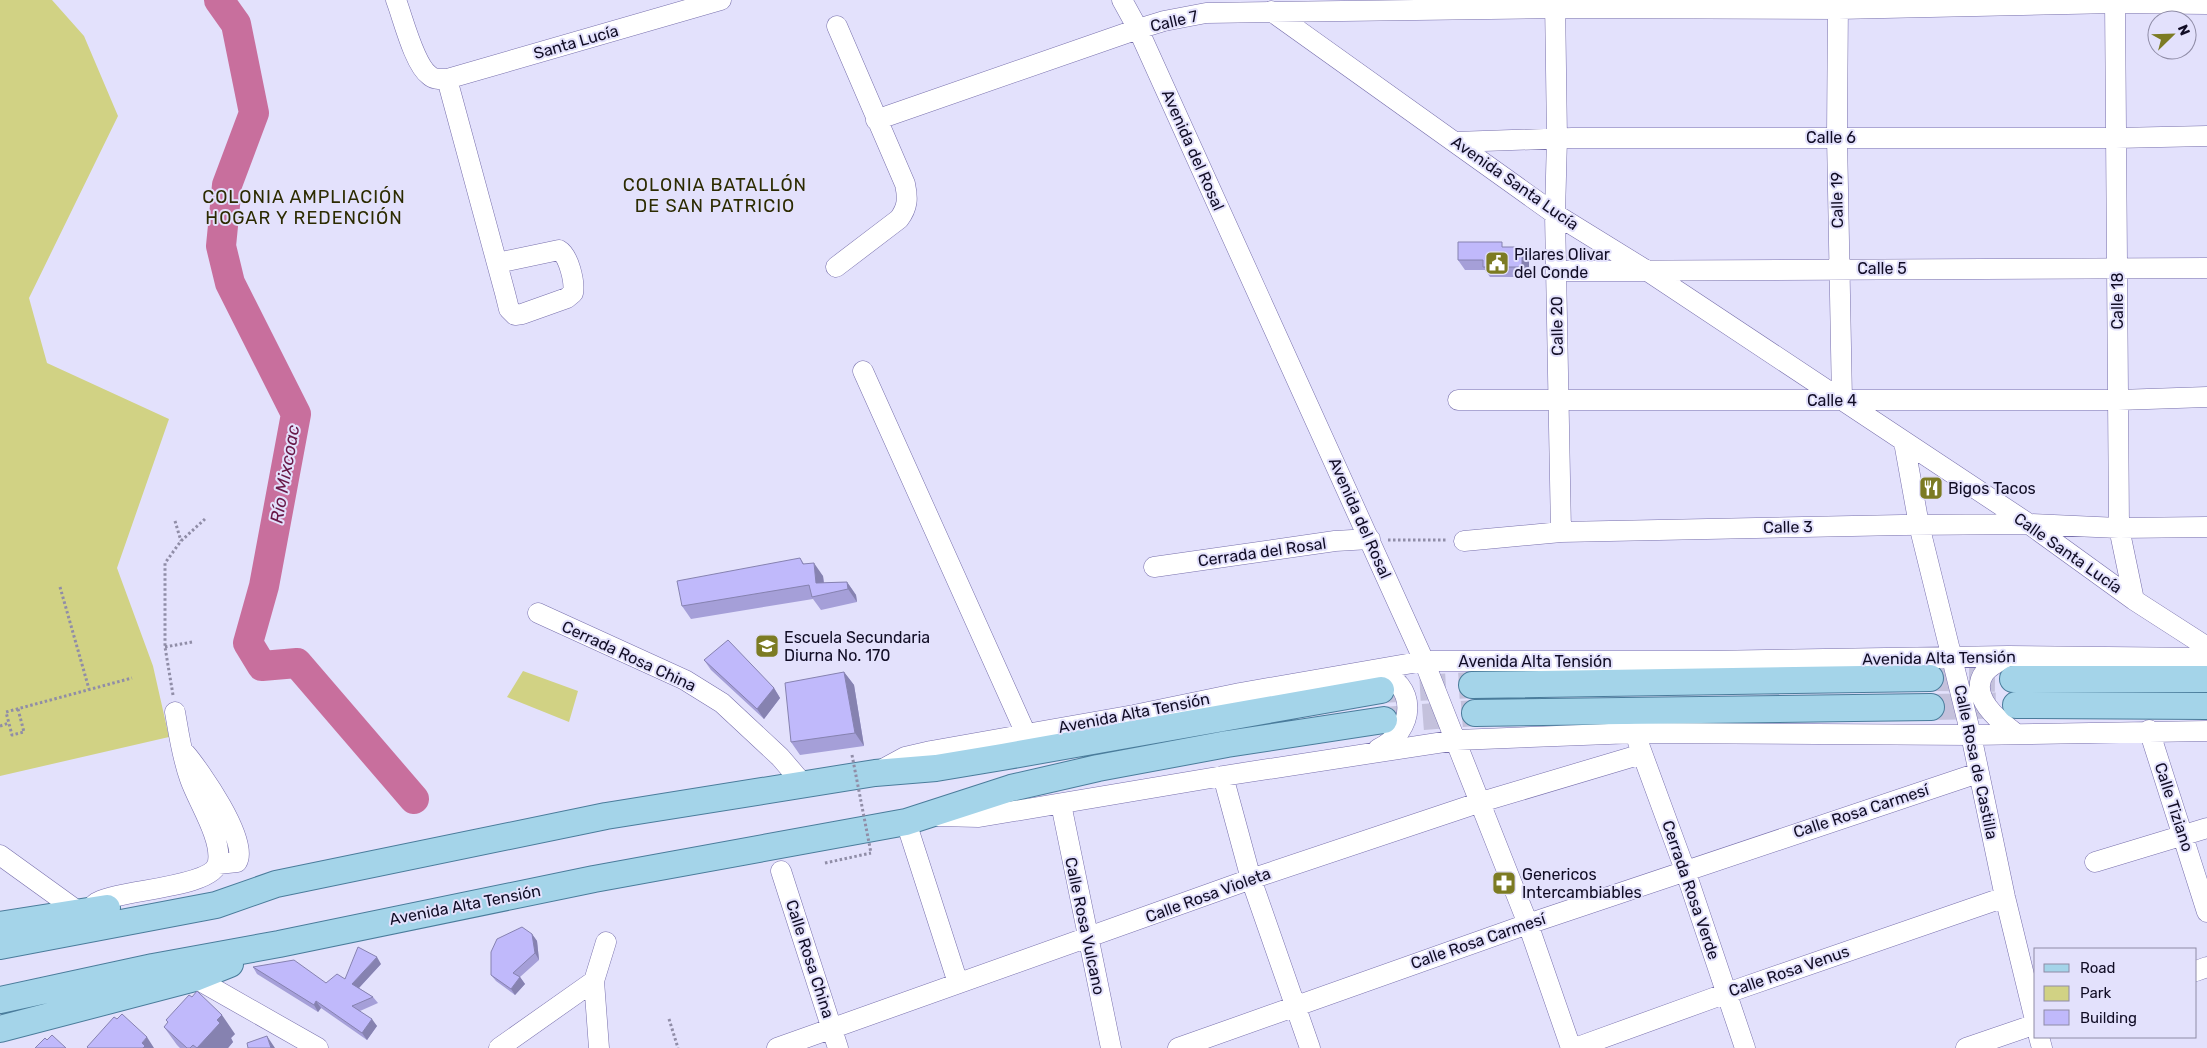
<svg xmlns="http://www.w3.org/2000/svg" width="2207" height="1048" font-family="Rubik,sans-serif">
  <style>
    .green { fill: #d1d284 }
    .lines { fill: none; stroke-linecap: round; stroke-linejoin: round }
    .river { stroke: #c86f9d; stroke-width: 30 }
    .major-tunnel { stroke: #c4c1dc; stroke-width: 26; stroke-dasharray: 26 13; stroke-linecap: butt }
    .minor-casing { stroke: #776fac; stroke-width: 21 }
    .major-casing { stroke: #4a7c9b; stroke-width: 28 }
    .path { stroke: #908da7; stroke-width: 3; stroke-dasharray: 2.5 2.5; stroke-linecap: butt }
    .minor { stroke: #fff; stroke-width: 20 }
    .major { stroke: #a4d4e9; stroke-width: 26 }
    .path-bridge { stroke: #908da7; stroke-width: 3; stroke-dasharray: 2.5 2.5; stroke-linecap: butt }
    .wall { fill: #a59fd8 }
    .shaded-wall { fill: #8682b0 }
    .building { fill: #c0b9fb; stroke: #8682b0 }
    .labels { text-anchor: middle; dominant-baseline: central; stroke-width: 4; stroke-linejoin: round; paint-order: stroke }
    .street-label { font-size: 16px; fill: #110d25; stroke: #e3e1fc }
    .poi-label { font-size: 16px; fill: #110d25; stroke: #e3e1fc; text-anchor: start }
    .neighbourhood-label { font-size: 18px; letter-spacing: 1px; fill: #2c2b01; stroke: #e3e1fc }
    .water-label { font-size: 18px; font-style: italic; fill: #681847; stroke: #e3e1fc }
  </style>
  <rect width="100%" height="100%" fill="#e3e1fc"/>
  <path class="green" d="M0 0H52L84 36 118 116 29 298 47 363 169 419 117 568 153 666 169 737 0 776Z
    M523 671 578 691 569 722 507 697Z"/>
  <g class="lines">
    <path class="river" d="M219 0 236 24 254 113 227 185 221 246 230 283 296 414 264 586 248 643 262 666 297 663 414 799"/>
    <path class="major-tunnel" d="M1930 678 2013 679
      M1381 690 1472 685
      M1931 707 2016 705
      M1384 720 1475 713"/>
    <g class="minor-casing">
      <path id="minor" d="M396 0C403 18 414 64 429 75 434 80 441 79 447 79L721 0
        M1122 0 1138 29 1424 661 1528 924 1571 1048
        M1555 0 1557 138 1555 214 1561 532
        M1838 0 1837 137 1842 400
        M2115 0 2119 528 2134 600
        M1271 11 1555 214 1649 272 1842 400 2029 524 2134 600 2207 647
        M447 79 505 293 509 309 515 315 522 314 567 298 573 293C575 282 569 256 559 250L497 263
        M876 120 1138 29 1164 21 1206 13 1555 8 1838 9 2115 3 2207 4
        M1455 142 1572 138H2116L2207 136
        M836 267 899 219C908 207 908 198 905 184L837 26
        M1556 271 2207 268
        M863 371 1026 734
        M1458 400H2118L2207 397
        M1904 442 1919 525 1971 735 2005 897 2036 1024
        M1464 541 1561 532 1902 525 2029 524 2119 528 2207 527
        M1154 567 1335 541 1370 539
        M538 613 685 680 722 703 780 757 804 785
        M2008 656C2000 661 1991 665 1985 672 1967 695 1999 721 2015 733
        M1376 670C1419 684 1416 731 1378 749
        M2149 730 2207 912
        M1638 742 1685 870 1745 1048
        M185 753C199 769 250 842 237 862L218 864
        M881 770 905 757 931 751 1134 715 1240 693 1424 661H1708L2008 656 2207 658
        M1223 776 1251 879 1310 1048
        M1061 804 1111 1048
        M938 816 979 817 1223 776 1457 740 1635 733 1971 735 2207 731
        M906 822 958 983
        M0 855 79 912
        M2095 862 2207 828
        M781 871 838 1048
        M90 910C92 907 95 903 98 902 122 889 214 888 218 862 222 838 198 802 190 779 182 757 179 735 175 712
        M2196 971 2207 967
        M195 978 318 1048
        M2039 1037 2042 1048
        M499 1048 594 981
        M599 1048 594 981 606 942
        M777 1048 1251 879 1481 802 1642 754
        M1178 1048 1528 924 1978 773
        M1575 1048 1727 993 2005 897
        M1966 1048 2036 1024"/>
    </g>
    <g class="major-casing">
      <path id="major" d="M2013 679H2207
        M1472 685 1930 678
        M2016 705 2207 706
        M1475 713 1931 707
        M0 925 107 908
        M0 946 216 905 276 884 606 816 875 773 936 768 1002 757 1381 690
        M0 1000 153 967 279 944 594 879 906 822 1011 788 1098 768 1227 744 1384 720
        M0 1029 195 978 230 964"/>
    </g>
    <path class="path" d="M175 521 181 541
      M1388 540H1446
      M60 587 89 689
      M165 647 192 642
      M173 695 165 647V563L181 541 205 519
      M18 709 24 732 12 735 6 712 132 678
      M0 726 9 723
      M825 863 871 853
      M669 1019 678 1048"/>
    <use href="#minor" class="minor"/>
    <use href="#major" class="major"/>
    <path class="path-bridge" d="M852 755 871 853"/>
  </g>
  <path class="wall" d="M1505 247H1522L1529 257V277H1490L1485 270H1465L1458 260Z
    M800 558 804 564 823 576 824 583 847 582 856 595 857 602 821 610 813 599 691 619 682 606Z
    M704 660 774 688 780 698 764 719 711 670Z
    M844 672 854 685 864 746 800 755 791 742Z
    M532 934 537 941 539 960 520 977 525 984 515 995 496 981 491 975Z
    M381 964 359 988 373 997 378 1003 360 1011 377 1026 367 1040 321 1008 318 1012 257 974 253 967 326 983 345 979Z
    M166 1020 235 1034 231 1038 233 1042 228 1048H180L177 1045 164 1027 168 1023Z"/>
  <path class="shaded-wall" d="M1522 247 1529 257V277L1522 267Z
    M814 563 823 576 825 594 816 583Z
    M847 582 856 595 857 602 848 589Z
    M844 672 854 685 864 746 855 733Z
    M774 688 780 698 764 719 757 709Z
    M532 934 537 941 539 960 535 953Z
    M377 957 381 964 357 990 352 984Z
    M520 977 525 984 515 995 511 989Z
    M316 1001 321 1008 318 1012 314 1005Z
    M222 1015 235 1034 231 1038 233 1042 228 1048H197L217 1020Z
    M372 1019 377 1026 367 1040 362 1033Z
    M267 1036 275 1048H271Z
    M147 1037 154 1048H143L142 1043Z"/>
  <path class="building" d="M1458 242H1502V247H1522V267H1483V260H1458Z
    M800 558 803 564 814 563 816 583 847 582 848 589 812 597 809 585 682 606 677 581Z
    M728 640 774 688 757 709 704 660Z
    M844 672 855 733 791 742 785 683Z
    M522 927 532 934 535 953 513 973 520 977 511 989 491 975V952L497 939Z
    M358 947 377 957 352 984 373 997 352 1006 372 1019 362 1033 316 1001 314 1005 253 967 294 960 326 983 337 974 345 979Z
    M197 991 222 1015 217 1020 220 1023 197 1048 193 1045 190 1048H187L164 1027 168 1022 166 1020 189 995 192 997Z
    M122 1014 147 1037 142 1043 145 1046 143 1048H88L87 1047 114 1017 117 1019Z
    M52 1035 66 1048H35L45 1038 47 1040Z
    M267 1036 271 1048H248L247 1043Z"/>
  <defs>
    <g id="civic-square" transform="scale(1.25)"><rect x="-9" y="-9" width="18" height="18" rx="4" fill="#7c7b23" stroke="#e3e1fc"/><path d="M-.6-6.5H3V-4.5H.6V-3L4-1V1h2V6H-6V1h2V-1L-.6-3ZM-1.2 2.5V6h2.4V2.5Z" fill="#fff"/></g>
    <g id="restaurant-square" transform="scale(1.25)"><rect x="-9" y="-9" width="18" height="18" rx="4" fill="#7c7b23" stroke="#e3e1fc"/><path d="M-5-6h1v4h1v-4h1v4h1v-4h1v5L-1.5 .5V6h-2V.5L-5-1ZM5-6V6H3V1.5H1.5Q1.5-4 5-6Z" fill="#fff"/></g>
    <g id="school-square" transform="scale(1.25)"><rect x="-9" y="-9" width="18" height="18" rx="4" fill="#7c7b23" stroke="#e3e1fc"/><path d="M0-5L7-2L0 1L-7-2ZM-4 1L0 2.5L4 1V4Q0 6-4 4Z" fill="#fff"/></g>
    <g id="pharmacy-square" transform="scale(1.25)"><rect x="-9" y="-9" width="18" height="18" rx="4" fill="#7c7b23" stroke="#e3e1fc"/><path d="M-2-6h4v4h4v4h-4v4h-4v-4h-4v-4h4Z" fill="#fff"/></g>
  </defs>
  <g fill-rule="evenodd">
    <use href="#civic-square" x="1497" y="263"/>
    <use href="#restaurant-square" x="1931" y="488"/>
    <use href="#school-square" x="767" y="646"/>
    <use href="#pharmacy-square" x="1504" y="883"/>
  </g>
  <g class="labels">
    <g class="street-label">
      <text transform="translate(1174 21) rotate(-13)">Calle 7</text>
      <text transform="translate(576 42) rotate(-16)">Santa Lucía</text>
      <text x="1831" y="137">Calle 6</text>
      <text transform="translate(1193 150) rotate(66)">Avenida del Rosal</text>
      <text transform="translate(1515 183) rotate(35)">Avenida Santa Lucía</text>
      <text transform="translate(1837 200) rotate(-91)">Calle 19</text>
      <text x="1882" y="268">Calle 5</text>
      <text transform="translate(2117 301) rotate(-90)">Calle 18</text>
      <text transform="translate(1557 326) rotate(-91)">Calle 20</text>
      <text x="1832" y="400">Calle 4</text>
      <text transform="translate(1360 518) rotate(66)">Avenida del Rosal</text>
      <text transform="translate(1788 527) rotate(-1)">Calle 3</text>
      <text transform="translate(1262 552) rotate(-8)">Cerrada del Rosal</text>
      <text transform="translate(2068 553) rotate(35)">Calle Santa Lucía</text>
      <text transform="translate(629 656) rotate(25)">Cerrada Rosa China</text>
      <text transform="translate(1939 658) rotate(-1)">Avenida Alta Tensión</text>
      <text x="1535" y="661">Avenida Alta Tensión</text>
      <text transform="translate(1134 713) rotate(-11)">Avenida Alta Tensión</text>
      <text transform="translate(1976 762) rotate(78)">Calle Rosa de Castilla</text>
      <text transform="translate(2174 807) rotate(72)">Calle Tiziano</text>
      <text transform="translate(1861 811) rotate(-18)">Calle Rosa Carmesí</text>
      <text transform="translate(1691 890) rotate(71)">Cerrada Rosa Verde</text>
      <text transform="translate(1208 895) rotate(-20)">Calle Rosa Violeta</text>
      <text transform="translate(465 905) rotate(-11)">Avenida Alta Tensión</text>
      <text transform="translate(1085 926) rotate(78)">Calle Rosa Vulcano</text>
      <text transform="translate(1478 941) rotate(-19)">Calle Rosa Carmesí</text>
      <text transform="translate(810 959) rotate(72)">Calle Rosa China</text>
      <text transform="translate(1789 971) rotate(-19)">Calle Rosa Venus</text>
    </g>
    <g class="poi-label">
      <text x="1514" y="254">Pilares Olivar<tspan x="1514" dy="18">del Conde</tspan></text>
      <text x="1948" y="488">Bigos Tacos</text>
      <text x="784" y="637">Escuela Secundaria<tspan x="784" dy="18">Diurna No. 170</tspan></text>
      <text x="1522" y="874">Genericos<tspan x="1522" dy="18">Intercambiables</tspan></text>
    </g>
    <g class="neighbourhood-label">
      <text x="715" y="185">COLONIA BATALLÓN<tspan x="715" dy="21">DE SAN PATRICIO</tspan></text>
      <text x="304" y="197">COLONIA AMPLIACIÓN<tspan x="304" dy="21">HOGAR Y REDENCIÓN</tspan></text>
    </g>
    <g class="water-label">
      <text transform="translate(285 474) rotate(-80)">Río Mixcoac</text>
    </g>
  </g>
  <rect x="2034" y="948" width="162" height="90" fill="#e3e1fc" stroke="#8f8ca6"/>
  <rect x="2044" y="964" width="25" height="8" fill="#a4d4e9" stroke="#8f8ca6"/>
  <text x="2080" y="973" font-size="15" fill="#110d25">Road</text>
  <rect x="2044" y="986" width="25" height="15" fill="#d1d284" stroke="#8f8ca6"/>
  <text x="2080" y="998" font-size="15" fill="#110d25">Park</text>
  <rect x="2044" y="1010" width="25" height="15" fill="#c0b9fb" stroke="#8f8ca6"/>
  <text x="2080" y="1023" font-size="15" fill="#110d25">Building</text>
  <g transform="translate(2172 35) rotate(67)"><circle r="24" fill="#e3e1fc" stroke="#8f8ca6"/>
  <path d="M0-4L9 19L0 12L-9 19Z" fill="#7c7b23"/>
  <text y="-8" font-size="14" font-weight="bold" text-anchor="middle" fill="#110d25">N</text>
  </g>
</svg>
